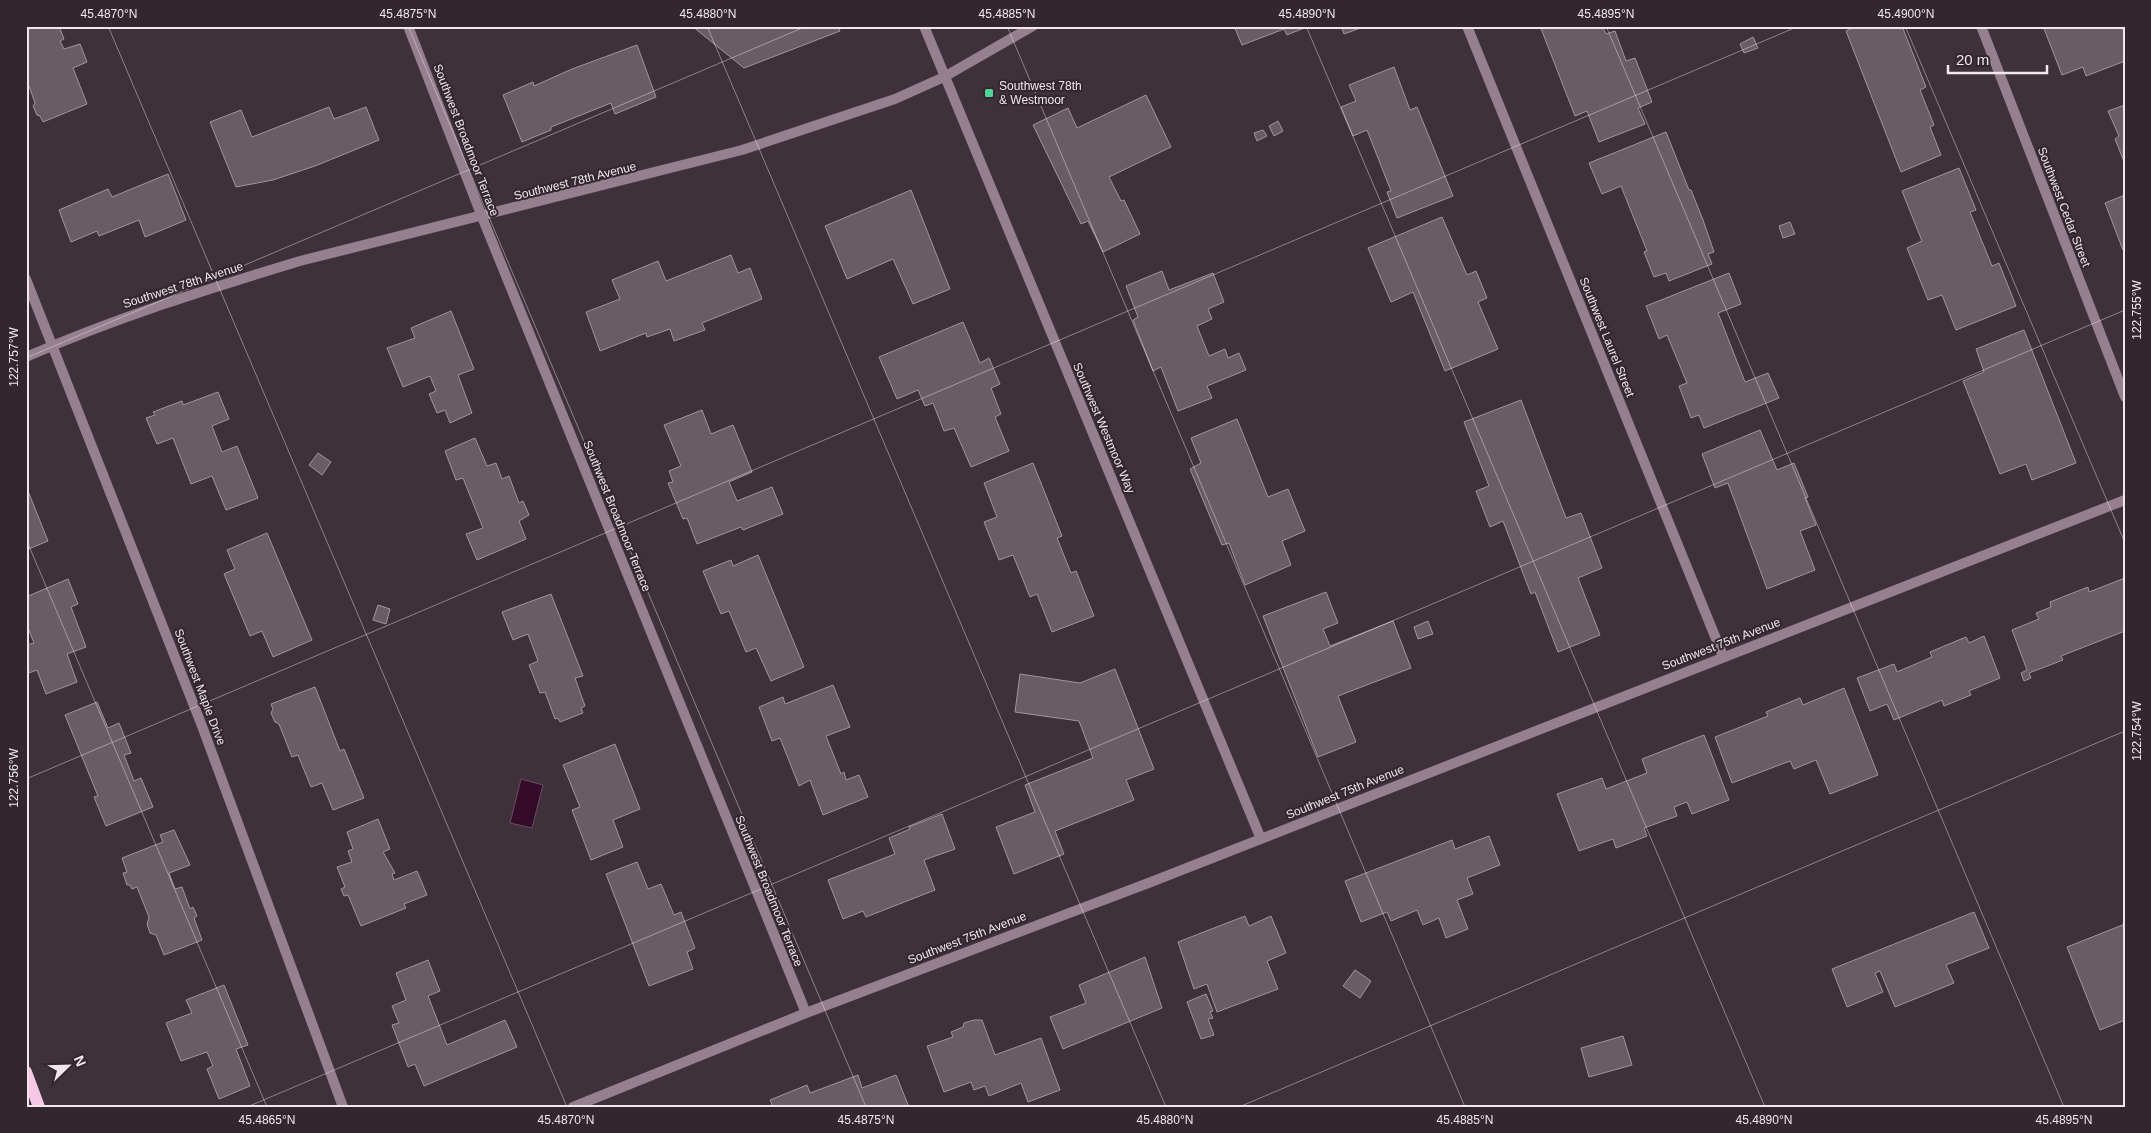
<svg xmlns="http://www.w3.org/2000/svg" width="2151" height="1133" font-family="Arial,sans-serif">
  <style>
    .water { fill: #350b2a; stroke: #6d4d64 }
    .building { fill: #695c64; stroke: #a3949e }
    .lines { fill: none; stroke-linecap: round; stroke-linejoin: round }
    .street { stroke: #967f8e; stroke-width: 10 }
    .primary { stroke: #f7c7e6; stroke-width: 12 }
    .ticks { fill: none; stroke: #f0e8ed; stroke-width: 1; stroke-opacity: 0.45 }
    .poi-dot { fill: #52d397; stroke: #33272f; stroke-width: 2 }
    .labels { text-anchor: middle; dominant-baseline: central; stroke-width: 4; stroke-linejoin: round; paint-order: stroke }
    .poi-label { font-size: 12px; fill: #f0e8ed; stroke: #33272f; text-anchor: start }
    .street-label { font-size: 12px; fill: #f0e8ed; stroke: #33272f }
    .neatline { fill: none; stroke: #f0e8ed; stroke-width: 2 }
    .ticks-label { font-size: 12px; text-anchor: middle; fill: #f0e8ed }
  </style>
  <rect width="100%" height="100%" fill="#3e3139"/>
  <path class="water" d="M521 779 543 785 532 828 510 823Z"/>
  <path class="building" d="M26 26H59L64 39 60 41 64 49 80 44 87 62 73 68 87 104 43 122 40 116 37 115 33 106 35 103 29 86H26Z
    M692 26H838L840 31 744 68Z
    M1234 26H1309L1287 35 1284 29 1242 45Z
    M1341 26H1366L1344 34Z
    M1540 26H1602L1606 34 1615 31 1626 61 1635 58 1652 102 1638 108 1645 124 1599 142 1587 111 1575 116Z
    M1857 26H1902L1926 87 1920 90 1934 125 1930 127 1941 155 1901 172 1846 31Z
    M2043 26H2123L2125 61 2086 76 2083 67 2062 75Z
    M1753 37 1758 48 1744 53 1740 44Z
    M637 45 656 97 615 114 611 103 551 127V130L522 142 503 95 533 82 534 86 572 69Z
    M1394 67 1410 110 1417 107 1453 196 1397 218 1387 192 1391 191 1367 130 1353 136 1341 107 1356 101 1349 85Z
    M1146 95 1171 147 1109 177 1121 201 1124 200 1140 234 1103 252 1088 221 1081 224 1033 125 1068 108 1077 128Z
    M2125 105V164L2115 139 2119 136 2108 111Z
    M329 107 334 119 366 107 379 140 315 166 273 180 236 187 210 122 241 110 252 137Z
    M1278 121 1283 131 1274 136 1269 126Z
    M1263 130 1267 136 1257 141 1254 133Z
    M1666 132 1689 190H1691L1703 220 1714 252 1708 254 1712 264 1669 281 1666 273 1654 277 1644 252 1647 251 1621 186 1602 194 1589 163Z
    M1959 168 1976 210 1970 212 1992 266 1999 263 2016 306 1956 330 1942 295 1928 300 1907 248 1922 241 1902 191Z
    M168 174 186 220 145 237 139 220 99 236 97 231 71 242 59 210 108 189 112 197Z
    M911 190 950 289 913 304 893 259 847 279 825 226Z
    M2125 195V249L2123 250 2105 203Z
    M1442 217 1467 275 1476 271 1487 298 1478 302 1498 349 1445 371 1413 292 1391 302 1368 248Z
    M1790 222 1795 234 1783 238 1779 226Z
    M731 255 738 273 750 268 762 299 702 323 705 330 674 341 670 329 647 337 646 333 600 351 586 312 620 299 612 280 658 261 666 281Z
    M1162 271 1169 290 1213 273 1224 302 1208 309 1212 319 1197 326 1209 356 1225 349 1228 358 1239 353 1246 370 1207 386 1212 398 1178 411 1161 367 1153 371 1133 320 1138 317 1126 286Z
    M1729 273 1741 304 1718 313 1745 382 1768 373 1779 398 1704 428 1699 415 1691 418 1679 386 1687 383 1667 335 1659 339 1646 306Z
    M451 311 474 369 458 375 472 413 450 423 445 410 437 413 429 394 436 391 430 376 403 387 387 348 415 338 411 328Z
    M963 322 980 363 989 358 1000 384 991 388 1001 414 995 417 1009 451 971 467 954 428 944 431 933 403 925 406 918 390 897 399 879 357Z
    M2024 330 2076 463 2032 480 2026 464 2000 474 1963 381 1984 372 1976 349Z
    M218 392 229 419 212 426 222 452 237 446 258 498 226 510 212 476 191 484 173 438 157 444 146 418 155 415 153 412 182 401 183 405Z
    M1521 400 1566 518 1581 513 1602 568 1578 578 1600 635 1558 652 1535 592 1531 594 1503 521 1490 527 1476 491 1489 486 1464 422Z
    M702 410 711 434 733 425 752 472 729 482 737 501 772 487 783 514 743 530 741 527 697 544 687 518 683 519 668 483 673 482 669 471 681 466 664 425Z
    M1237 419 1268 497 1288 489 1305 531 1282 541 1291 565 1245 585 1229 543 1222 545 1190 469 1201 463 1191 438Z
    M1760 430 1777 470 1794 463 1808 497 1805 498 1816 525 1800 531 1815 570 1767 589 1728 483 1715 488 1702 454Z
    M475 438 487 466 496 463 502 479 509 476 519 503 523 501 529 515 519 521 526 539 477 560 466 534 483 528 463 478 456 480 445 451Z
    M318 453 331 462 322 475 309 465Z
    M1033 463 1062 536 1057 538 1071 573 1076 571 1094 616 1052 632 1037 594 1030 597 1013 555 999 560 984 522 997 517 984 483Z
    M26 486 48 541 26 550Z
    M267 533 312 640 273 657 262 631 250 636 224 574 235 569 227 550Z
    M758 555 804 667 771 681 756 648 746 652 729 611 721 614 703 571 731 560 733 566Z
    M2125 578V631L2061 656 2063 660 2029 673 2031 678 2024 681 2021 673 2027 670 2012 630 2039 619 2036 613 2051 607 2050 602 2088 587 2089 592Z
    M68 579 78 604 71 607 86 647 67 654 77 682 46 694 37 670 26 674V645L34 643 26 623V597Z
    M1326 592 1338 623 1323 629 1330 646 1393 621 1411 668 1338 696 1356 742 1318 757 1263 616Z
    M551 594 583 676 575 678 585 706 581 708 583 713 560 722 558 718 555 719 545 692 540 693 529 665 538 661 528 634 513 640 502 612Z
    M378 605 390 609 386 624 373 620Z
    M1428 621 1433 634 1418 639 1414 627Z
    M1984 636 2000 678 1969 691 1971 695 1944 706 1942 700 1894 720 1887 704 1870 711 1857 678 1894 664 1897 672 1932 657 1930 652 1966 637 1969 643Z
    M1115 669 1154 769 1126 780 1134 800 1055 831 1064 854 1014 874 996 827 1035 812 1025 785 1093 758 1079 721 1015 712 1020 674 1080 683Z
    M833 685 850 727 826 736 841 774 844 772 846 780 859 775 868 797 823 815 810 780 799 786 780 738 772 741 759 707 783 697 785 704Z
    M315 687 340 751 344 749 364 798 333 810 322 783 311 787 298 755 292 757 279 724 275 722 271 713 273 709 271 704Z
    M1844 688 1878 775 1830 794 1816 760 1794 769 1790 761 1732 783 1715 737 1768 716 1766 712 1800 698 1803 705Z
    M97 702 108 728 119 723 131 753 124 755 134 781 141 778 153 807 106 826 94 797 98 796 65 715Z
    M1704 735 1729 800 1692 814 1687 802 1674 807 1677 816 1644 828 1647 836 1616 848 1613 839 1579 851 1557 794 1602 778 1606 789 1647 773 1642 759Z
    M615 744 640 809 613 820 623 847 591 860 572 810 580 807 563 765Z
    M942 814 955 849 924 860 935 890 866 917 863 911 843 919 828 880 895 854 889 838 910 829 909 827Z
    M378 819 390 849 383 852 395 873 392 874 394 880 417 871 427 895 404 904 406 908 361 926 348 895 344 896 341 889 345 887 337 867 352 862 348 851 353 849 347 832Z
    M174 830 190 865 169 873 175 889 182 887 190 909 193 907 197 916 194 918 202 940 164 955 156 935 150 933 147 924 149 917 137 887 132 889 130 885H127L123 873 127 872 122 858 163 842 160 835Z
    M1489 836 1500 865 1467 878 1473 894 1457 900 1468 929 1446 938 1439 918 1423 925 1417 910 1391 921 1387 912 1361 922 1345 881 1452 840 1455 849Z
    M637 862 648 889 661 884 674 915 681 912 695 948 687 952 693 969 649 986 606 874Z
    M1974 912 1989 948 1946 965 1954 983 1895 1007 1880 971 1875 973 1883 992 1847 1007 1832 969Z
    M1245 916 1249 926 1271 916 1286 953 1267 961 1278 989 1217 1012 1207 984 1194 989 1178 942Z
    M2125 924V1020L2100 1030 2067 947Z
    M1145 957 1162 1008 1063 1049 1050 1017 1086 1003 1079 985Z
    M428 960 440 991 428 996 447 1045 505 1020 517 1047 424 1086 415 1064 408 1067 392 1025 399 1023 392 1006 406 1000 396 973Z
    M1355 970 1371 981 1360 998 1343 986Z
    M224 985 248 1045 236 1049 250 1086 219 1099 207 1069 213 1066 207 1052 181 1061 166 1023 192 1013 186 1000Z
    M1206 994 1213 1011 1210 1012 1213 1018 1208 1019 1214 1035 1201 1039 1187 1002Z
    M974 1020H982L995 1055 1041 1038 1060 1090 1028 1102 1021 1083 989 1096 985 1086 974 1090 971 1082 944 1092 927 1046 953 1037 951 1032 963 1027 964 1023Z
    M1623 1036 1632 1065 1589 1077 1581 1048Z
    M858 1075 862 1088 896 1075 909 1107H773L770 1100 807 1085 810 1093Z"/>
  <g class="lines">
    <path class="street" d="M408 26 482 217 806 1013
      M924 26 1261 839
      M1467 26 1723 656
      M1981 26 2125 397
      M26 279 202 726 343 1107
      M26 357C115 318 207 289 300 261L742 150 895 99 944 77 1033 26
      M573 1107 806 1013 1151 882 2125 500"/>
    <path class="primary" d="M26 1072 39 1107"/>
  </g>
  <path class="ticks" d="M108 26 567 1107M408 26 866 1107M707 26 1166 1107M1007 26 1465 1107M1306 26 1765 1107M1606 26 2064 1107M1905 26 2125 543M26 358 807 26M26 539 267 1107M26 779 1799 26M247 1107 2125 310M1239 1107 2125 731"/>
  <rect class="poi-dot" x="984" y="88" width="10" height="10" rx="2.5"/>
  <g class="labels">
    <g class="poi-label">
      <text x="999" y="86">Southwest 78th<tspan x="999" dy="14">&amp; Westmoor</tspan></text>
    </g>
    <g class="street-label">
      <text transform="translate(466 140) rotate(69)">Southwest Broadmoor Terrace</text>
      <text transform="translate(575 181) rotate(-14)">Southwest 78th Avenue</text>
      <text transform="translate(2064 207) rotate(69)">Southwest Cedar Street</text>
      <text transform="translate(183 285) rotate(-18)">Southwest 78th Avenue</text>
      <text transform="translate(1607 337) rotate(68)">Southwest Laurel Street</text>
      <text transform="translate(1104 428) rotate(67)">Southwest Westmoor Way</text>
      <text transform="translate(617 516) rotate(68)">Southwest Broadmoor Terrace</text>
      <text transform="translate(1721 644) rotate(-21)">Southwest 75th Avenue</text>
      <text transform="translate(200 687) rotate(69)">Southwest Maple Drive</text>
      <text transform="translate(1345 792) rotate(-22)">Southwest 75th Avenue</text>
      <text transform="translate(769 891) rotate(68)">Southwest Broadmoor Terrace</text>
      <text transform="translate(967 938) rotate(-21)">Southwest 75th Avenue</text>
    </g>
  </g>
  <rect width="2151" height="1133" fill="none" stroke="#33272f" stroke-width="55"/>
  <g transform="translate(68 1066) rotate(67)" stroke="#33272f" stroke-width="4" paint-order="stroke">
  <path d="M0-4L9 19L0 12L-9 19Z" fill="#f0e8ed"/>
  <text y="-8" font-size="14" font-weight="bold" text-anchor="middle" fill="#f0e8ed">N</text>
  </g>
  <path d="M1948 65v8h99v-8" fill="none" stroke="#f0e8ed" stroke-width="2.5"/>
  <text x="1956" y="65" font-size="15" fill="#f0e8ed" stroke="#33272f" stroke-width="4" paint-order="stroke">20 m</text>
  <rect x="28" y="28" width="2096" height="1078" class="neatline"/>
  <g class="ticks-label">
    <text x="109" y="18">45.4870°N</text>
    <text x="408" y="18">45.4875°N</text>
    <text x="708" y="18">45.4880°N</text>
    <text x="1007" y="18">45.4885°N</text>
    <text x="1307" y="18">45.4890°N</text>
    <text x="1606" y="18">45.4895°N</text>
    <text x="1906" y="18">45.4900°N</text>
    <text transform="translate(2137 310) rotate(-90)" y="4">122.755°W</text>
    <text transform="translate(14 357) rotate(-90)" y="4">122.757°W</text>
    <text transform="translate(2137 731) rotate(-90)" y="4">122.754°W</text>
    <text transform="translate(14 778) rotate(-90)" y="4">122.756°W</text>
    <text x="267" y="1124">45.4865°N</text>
    <text x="566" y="1124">45.4870°N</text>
    <text x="866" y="1124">45.4875°N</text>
    <text x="1165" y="1124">45.4880°N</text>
    <text x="1465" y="1124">45.4885°N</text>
    <text x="1764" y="1124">45.4890°N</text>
    <text x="2064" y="1124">45.4895°N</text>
  </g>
</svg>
